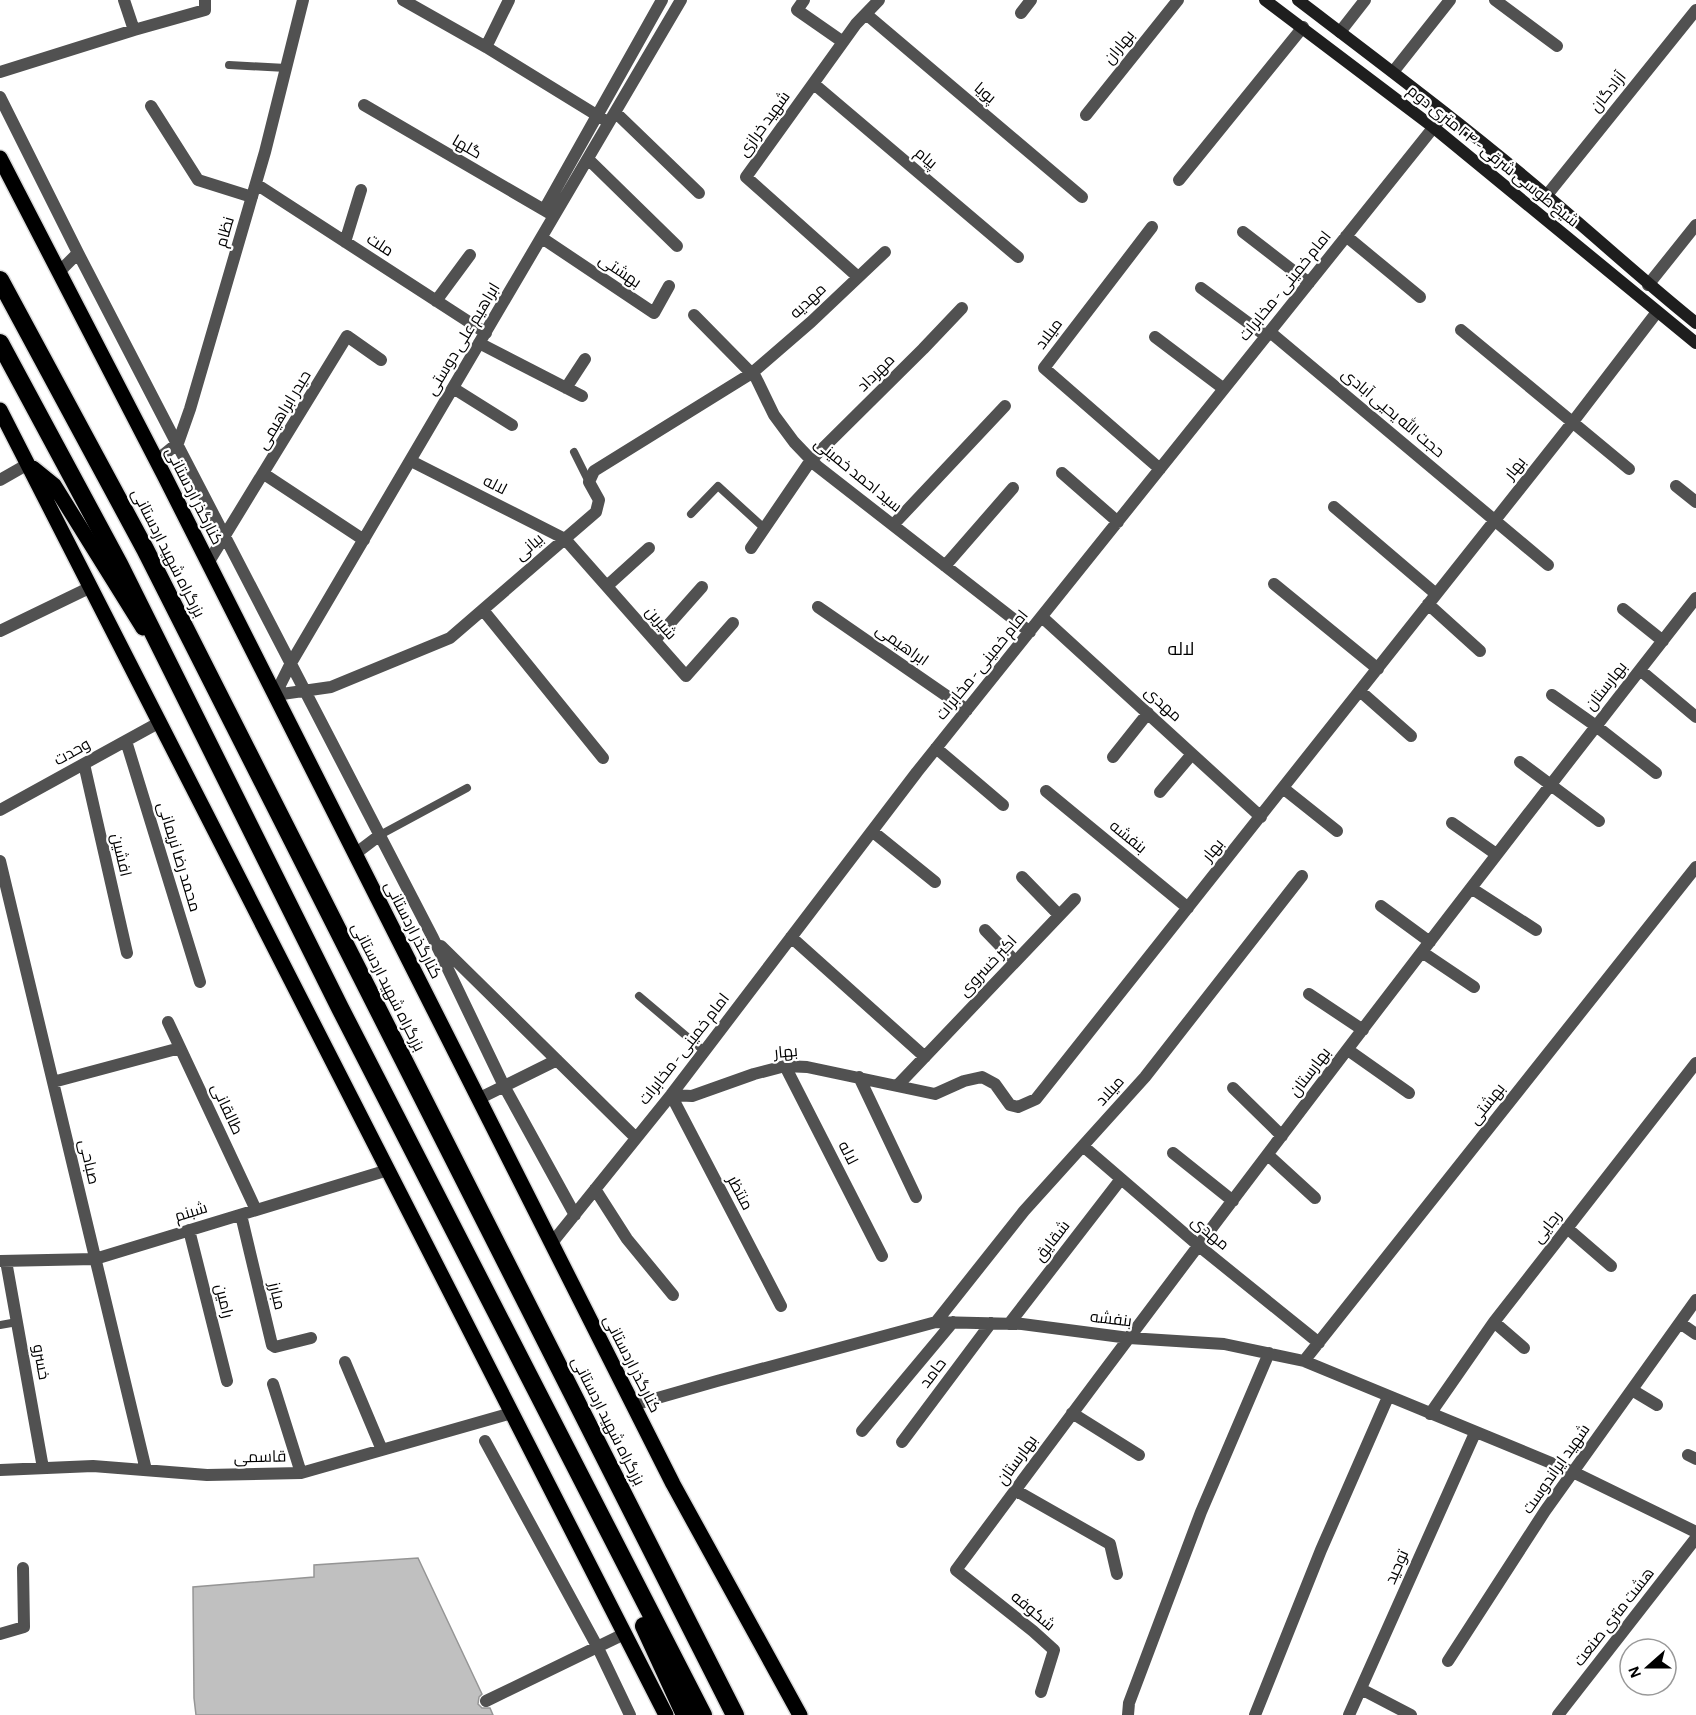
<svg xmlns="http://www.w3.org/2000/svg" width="1696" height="1715" font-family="'Alegreya Sans',Cairo,sans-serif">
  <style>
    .building { fill: #c0c0c0; stroke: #959595; stroke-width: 1.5 }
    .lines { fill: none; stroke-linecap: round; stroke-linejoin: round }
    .primary-casing { stroke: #dbdbdb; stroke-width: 18 }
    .highway-casing { stroke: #dbdbdb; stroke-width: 21 }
    .lane { stroke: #515151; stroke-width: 8 }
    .street { stroke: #515151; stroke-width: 12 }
    .secondary { stroke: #1e1e1e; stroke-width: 12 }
    .primary { stroke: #000; stroke-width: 15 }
    .highway { stroke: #000; stroke-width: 18 }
    .labels { text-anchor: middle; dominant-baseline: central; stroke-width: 4.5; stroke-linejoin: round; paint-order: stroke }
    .street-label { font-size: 16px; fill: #000; stroke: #fff }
    .neighbourhood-label { font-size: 18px; fill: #000; stroke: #fff }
  </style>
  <rect width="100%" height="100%" fill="#fff"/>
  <path class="building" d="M418 1558 482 1694 479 1697 478 1704 482 1708H490L493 1715H196L194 1698 193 1587 314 1577V1565Z"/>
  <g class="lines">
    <g class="primary-casing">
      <path id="primary" d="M0 158 164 475 673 1484 800 1715
        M0 410 666 1715
        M33 468 54 485 143 628"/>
    </g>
    <g class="highway-casing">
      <path id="highway" d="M0 280 145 549 735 1715
        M0 343 119 564 340 1008 703 1715
        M644 1626 685 1715"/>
    </g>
    <path class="lane" d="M229 65 286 68
      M574 452 589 482
      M691 514 718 486 764 528
      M380 835 467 788
      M639 996 704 1051
      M0 1325 17 1322"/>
    <path class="street" d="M124 0 134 30
      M403 0 486 47 603 119
      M804 0 797 10 843 42
      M1495 0 1557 46
      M1021 13 1031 0
      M866 14 1082 197
      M1340 32 1365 0
      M486 47 509 0
      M0 72 134 30 205 10V0
      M1393 72 1450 0
      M814 84 1018 257
      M0 97 78 253 433 938 504 1086 575 1215
      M364 105 551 214
      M151 106 198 180 252 197
      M615 112 699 193
      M1086 115 1178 0
      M588 159 677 246
      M1179 180 1303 27
      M256 184 486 333
      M1547 195 1696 10
      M544 210 662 0
      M1152 227 1044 368 1160 469
      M1243 232 1309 283
      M1346 236 1420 297
      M542 238 654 313 669 286
      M345 242 361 190
      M59 272 78 253
      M858 277 746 177 856 24 879 0
      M1648 285 1696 225
      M1201 288 1266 336
      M436 301 470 255
      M694 315 756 378 774 415 794 442 817 466 1030 632
      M1461 330 1629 469
      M1270 332 1548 565
      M1155 337 1224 389
      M479 343 582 396
      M453 388 512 425
      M566 388 585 359
      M156 461 178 443 190 409 265 152 303 0
      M411 461 565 539 686 676 733 623
      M1062 473 1118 522
      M264 474 364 540
      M0 480 28 464
      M1676 486 1696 502
      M1334 507 1436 594
      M893 525 1005 406
      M751 548 811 460 923 349 962 308
      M208 563 347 336 381 360
      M945 566 1013 488
      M1274 584 1378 669
      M607 586 649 548
      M1428 604 1480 651
      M818 607 967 710
      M1623 609 1663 641
      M483 610 603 758
      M1042 617 1261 817
      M0 631 91 587
      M655 640 702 587
      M1640 670 1696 717
      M1360 691 1411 736
      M275 695 291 663 681 0
      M275 695 331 687 450 638 596 512 599 500 589 482 594 471 752 373 811 322 885 252
      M1552 695 1596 726 1656 773
      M126 741 200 982
      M936 748 1003 805
      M1113 757 1148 713
      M1520 762 1599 821
      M84 764 127 953
      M1283 788 1337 831
      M1046 791 1188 908
      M1160 792 1192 754
      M0 810 160 722
      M1452 823 1496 854
      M872 831 935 882
      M355 854 380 835
      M0 861 146 1470
      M1022 877 1059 915
      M1471 888 1536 930
      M1381 906 1430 942
      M985 930 1015 961
      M791 937 925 1057
      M441 946 636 1138
      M1422 952 1474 987
      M1309 994 1363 1030
      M168 1022 256 1210
      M1348 1050 1409 1093
      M785 1066 882 1256
      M859 1077 916 1197
      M53 1082 180 1048
      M897 1086 1075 899
      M1233 1088 1282 1136
      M478 1099 557 1060
      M1083 1146 1199 1246 1319 1343
      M1173 1153 1233 1201
      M1268 1155 1315 1198
      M595 1189 627 1239 673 1295
      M241 1215 272 1345 275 1347 311 1338
      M1567 1228 1611 1266
      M189 1230 227 1381
      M551 1244 671 1095 917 772 1445 113
      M0 1261 95 1259 388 1170
      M6 1261 43 1468
      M781 1306 671 1095 692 1096 754 1074 785 1066 807 1067 935 1094 964 1081 982 1077 995 1084 1010 1105 1018 1107 1036 1099 1572 423 1657 312
      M936 1322 1024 1211 1145 1077 1302 876
      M1494 1322 1524 1348
      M1680 1323 1696 1334
      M1009 1324 1121 1179
      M1304 1361 1696 867
      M345 1362 382 1450
      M273 1384 301 1473
      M1632 1390 1657 1405
      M633 1405 717 1381 936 1322 1022 1324 1129 1338 1224 1344 1304 1361 1573 1472 1696 1532
      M1072 1413 1139 1455
      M1430 1414 1494 1322 1696 1063
      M862 1431 953 1322
      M485 1441 598 1648 630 1715
      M902 1442 991 1323
      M1688 1455 1696 1459
      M0 1470 93 1466 207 1475 301 1473 512 1413
      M1015 1490 1110 1544 1117 1574
      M0 1634 24 1627 23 1568
      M1448 1661 1545 1511 1696 1300
      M1361 1689 1411 1715
      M1041 1692 1054 1650 1033 1631 956 1570C1198 1243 1445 919 1696 598
      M486 1701 624 1634
      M1128 1715 1129 1703 1201 1512 1269 1353
      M1255 1715 1321 1550 1388 1397
      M1349 1715 1475 1433
      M1558 1715 1696 1538"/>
    <path class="secondary" d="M1265 0 1433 127 1696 343
      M1298 0C1382 64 1466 127 1546 195 1596 237 1645 282 1696 323"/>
    <use href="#primary" class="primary"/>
    <use href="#highway" class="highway"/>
  </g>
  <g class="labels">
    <g class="street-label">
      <text transform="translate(1119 47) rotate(-51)">بهاران</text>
      <text transform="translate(1608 92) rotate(-51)">آزادگان</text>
      <text transform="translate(985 93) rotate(40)">پویا</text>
      <text transform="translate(764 124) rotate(-54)">شهید خرازی</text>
      <text transform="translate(467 147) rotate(30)">گلها</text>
      <text transform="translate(1493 156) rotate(39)">شیخ طوسی شرقی - ۲۴ متری دوم</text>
      <text transform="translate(926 158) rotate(40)">پیام</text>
      <text transform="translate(225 232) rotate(-74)">نظام</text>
      <text transform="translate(380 245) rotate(33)">ملت</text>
      <text transform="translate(620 271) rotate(34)">بهشتی</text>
      <text transform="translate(1285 286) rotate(-51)">امام خمینی - مخابرات</text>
      <text transform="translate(808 301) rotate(-43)">مهدیه</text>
      <text transform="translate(1049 334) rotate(-53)">میلاد</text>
      <text transform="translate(463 339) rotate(-59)">ابراهیم علی دوستی</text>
      <text transform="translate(876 373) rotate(-45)">مهرداد</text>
      <text transform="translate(284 410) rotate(-59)">حیدر ابراهیمی</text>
      <text transform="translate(1393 413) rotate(40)">حجت الله یحیی آبادی</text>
      <text transform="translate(1515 468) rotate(-51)">بهار</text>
      <text transform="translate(858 475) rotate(39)">سید احمد خمینی</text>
      <text transform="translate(495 485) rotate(27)">لاله</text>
      <text transform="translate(194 496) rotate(63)">کنارگذر اردستانی</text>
      <text transform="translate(529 547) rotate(-41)">بیانی</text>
      <text transform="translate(168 553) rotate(63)">بزرگراه شهید اردستانی</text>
      <text transform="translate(661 623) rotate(49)">شیرین</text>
      <text transform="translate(902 645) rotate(35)">ابراهیمی</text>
      <text transform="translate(982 665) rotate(-51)">امام خمینی - مخابرات</text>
      <text transform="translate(1606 686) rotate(-52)">بهارستان</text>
      <text transform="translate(1163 704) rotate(42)">مهدی</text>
      <text transform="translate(72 752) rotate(-29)">وحدت</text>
      <text transform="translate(1128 837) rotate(39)">بنفشه</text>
      <text transform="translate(1213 850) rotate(-51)">بهار</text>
      <text transform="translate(121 855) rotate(77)">افشین</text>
      <text transform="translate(179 857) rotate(73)">محمد رضا نریمانی</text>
      <text transform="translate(413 930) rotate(63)">کنارگذر اردستانی</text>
      <text transform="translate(988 966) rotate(-47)">اکبر خسروی</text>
      <text transform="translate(388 987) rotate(63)">بزرگراه شهید اردستانی</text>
      <text transform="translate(684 1049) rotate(-52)">امام خمینی - مخابرات</text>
      <text transform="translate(786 1052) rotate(-5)">بهار</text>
      <text transform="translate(1310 1072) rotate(-53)">بهارستان</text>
      <text transform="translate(1110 1091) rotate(-48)">میلاد</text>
      <text transform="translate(1487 1104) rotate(-52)">بهشتی</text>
      <text transform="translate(227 1109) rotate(65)">طالقانی</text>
      <text transform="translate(848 1153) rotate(63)">لاله</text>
      <text transform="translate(89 1162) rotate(77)">صباحی</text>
      <text transform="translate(740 1193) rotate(62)">منتظر</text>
      <text transform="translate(191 1212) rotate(-17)">شبنم</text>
      <text transform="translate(1547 1227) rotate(-52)">رجایی</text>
      <text transform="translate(1210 1233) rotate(40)">مهدی</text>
      <text transform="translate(1052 1241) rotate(-52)">شقایق</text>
      <text transform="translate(277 1296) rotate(77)">مبارز</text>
      <text transform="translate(224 1301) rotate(76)">رامین</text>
      <text transform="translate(1111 1319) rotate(7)">بنفشه</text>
      <text transform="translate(41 1362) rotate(80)">خسرو</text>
      <text transform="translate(632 1364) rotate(63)">کنارگذر اردستانی</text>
      <text transform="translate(933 1373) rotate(-53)">حامد</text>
      <text transform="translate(608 1421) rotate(63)">بزرگراه شهید اردستانی</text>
      <text transform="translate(260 1457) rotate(-1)">قاسمی</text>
      <text transform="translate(1017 1460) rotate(-54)">بهارستان</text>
      <text transform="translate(1556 1469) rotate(-55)">شهید ایراندوست</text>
      <text transform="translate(1397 1567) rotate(-66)">توحید</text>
      <text transform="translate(1033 1611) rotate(40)">شکوفه</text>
      <text transform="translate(1614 1617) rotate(-52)">هشت متری صنعت</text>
    </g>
    <g class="neighbourhood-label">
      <text x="1181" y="650">لاله</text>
    </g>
  </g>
  <g transform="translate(1648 1667) rotate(249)"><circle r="28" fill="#ffffff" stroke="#999999" stroke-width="1.5"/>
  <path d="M0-4.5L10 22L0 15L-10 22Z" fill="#000000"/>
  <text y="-9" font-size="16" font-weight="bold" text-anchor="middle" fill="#000000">N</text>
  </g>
</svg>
